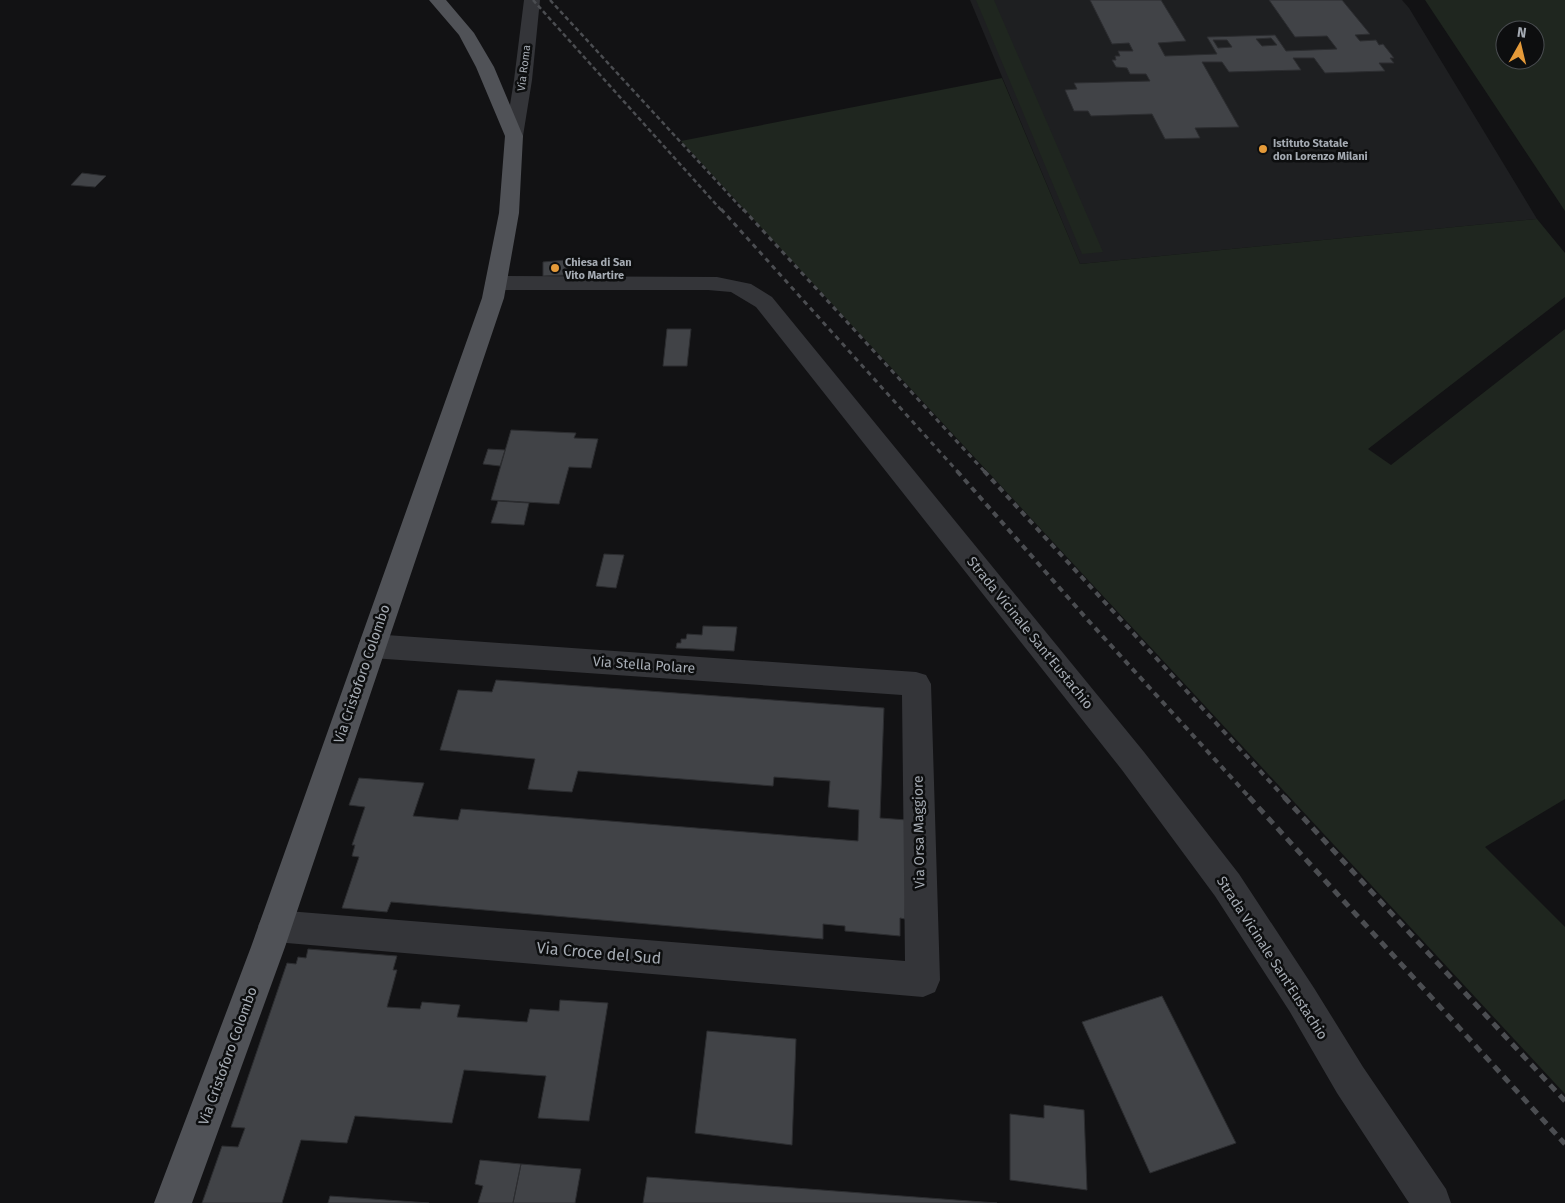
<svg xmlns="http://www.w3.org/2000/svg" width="1565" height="1203" font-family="'Fira Sans',sans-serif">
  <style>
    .built { fill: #1e1f21 }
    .green { fill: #1f261f; fill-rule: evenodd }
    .building { fill: #414347; stroke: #2c2d30; fill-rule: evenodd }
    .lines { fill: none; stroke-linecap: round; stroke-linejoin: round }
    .minor { fill: #343539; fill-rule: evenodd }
    .major { fill: #505257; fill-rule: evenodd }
    .rail-far3 { stroke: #4b4d51; stroke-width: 2.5; stroke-dasharray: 4.5 3; stroke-linecap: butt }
    .rail-far2 { stroke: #4b4d51; stroke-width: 3; stroke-dasharray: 5 4.5; stroke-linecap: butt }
    .rail-far1 { stroke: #4b4d51; stroke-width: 4; stroke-dasharray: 6 5; stroke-linecap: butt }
    .rail { stroke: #4b4d51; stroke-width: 5; stroke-dasharray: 8 6; stroke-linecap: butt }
    .poi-dot { fill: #e59a39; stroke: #0d0e0f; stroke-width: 2 }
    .labels { text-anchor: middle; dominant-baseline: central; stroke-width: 5; stroke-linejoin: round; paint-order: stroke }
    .far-street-label { font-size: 11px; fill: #a5abb3; stroke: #0d0e0f }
    .far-poi-label { font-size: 11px; font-weight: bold; fill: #a5abb3; stroke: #0d0e0f; text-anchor: start }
    .street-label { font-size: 14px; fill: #a5abb3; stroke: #0d0e0f }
    .near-street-label { font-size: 16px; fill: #a5abb3; stroke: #0d0e0f }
  </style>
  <rect width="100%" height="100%" fill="#121214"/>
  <path class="built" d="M970 0H1402L1409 8 1537 219 1080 264Z"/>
  <path class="green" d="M976 0H994L1103 252 1082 254Z
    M1425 0H1565V211ZM1505 30H1535V60H1505Z
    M1002 78 1080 264 1537 219 1565 253V297L1368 449 1391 465 1565 329V799L1485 847 1565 927V1094L681 141Z"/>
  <path class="building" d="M1090 0H1161L1186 41 1158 43 1165 56 1217 54 1207 37 1275 35 1286 51 1337 49 1327 36 1295 37 1269 0H1342L1370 34 1355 35 1360 41 1376 40 1379 45 1383 44 1394 58H1390L1394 63H1379L1385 71 1325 73 1314 58H1293L1301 70 1229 72 1222 62H1202L1239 127 1195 128 1200 138 1165 139 1152 114 1091 116 1088 111H1074L1065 90 1077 89 1074 83 1150 81 1146 74H1130L1127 68 1116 67 1112 60H1116L1115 56H1120L1118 51H1133L1129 43 1112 44ZM1271 38 1277 45 1262 46 1256 39ZM1213 40H1227L1232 47 1218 48Z
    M82 173 106 176 95 187 71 185Z
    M567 260V275L543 276V262Z
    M667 329H691L687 366H663Z
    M511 430 576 433 574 438 598 439 591 468 569 467 559 504 491 500Z
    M488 449 505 450 500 466 483 464Z
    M498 501 529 503 524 525 491 523Z
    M604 554 624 555 616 588 596 586Z
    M703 626 737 627 734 651 676 648 677 643H681V639H686L687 634 702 635Z
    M496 680 884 708 880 818 907 820 905 919 900 918V936L845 931V926L823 924V939L391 902 387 912 342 908 359 857 352 856 355 845H352L365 807 349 805 359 778 424 783 413 816 458 820 461 809 858 841 859 810 828 807 830 781 774 777 773 786 578 771 572 792 528 789 535 759 440 750 458 690 492 692Z
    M308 949 397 956 393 970H397L387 1007 420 1009 422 1002 460 1005 457 1017 527 1022 530 1009 559 1011 560 1000 608 1003 589 1121 538 1118 546 1076 464 1070 452 1123 355 1116 347 1143 301 1140 282 1203H202L222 1146 238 1147 245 1128 231 1127 287 963 296 964 298 957 306 958Z
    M1162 996 1236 1143 1150 1173 1082 1022Z
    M707 1031 796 1039 792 1145 695 1133Z
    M1044 1105 1084 1110 1087 1190 1010 1180V1114L1044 1118Z
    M480 1160 521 1164 513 1203H478L483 1186 475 1184Z
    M521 1164 581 1169 575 1203H513Z
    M647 1177 983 1202 997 1203H643Z
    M330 1196 429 1203H328Z"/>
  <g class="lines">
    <path class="minor" d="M524 0H540L532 80 523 136 521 140 514 142 507 140 505 136 514 80Z
      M496 276 717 277 751 284 772 297 1144 752 1239 874 1314 988 1363 1067 1446 1189 1451 1203H1409L1337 1093 1290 1012 1215 896 1122 770 756 307 731 292 708 290H496L488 288 485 283 488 278Z
      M372 634 916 672 926 675 931 684 940 980 935 992 923 997 275 942 263 937 258 926 263 915 275 910 905 961 902 695 372 658 362 654 358 646 362 638Z"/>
    <path class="major" d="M429 0H446L474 33 494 67 523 136 519 213 504 298 285 947 192 1203H154L251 947 482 298 499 213 505 136 476 67 459 35Z"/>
    <path class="rail-far3" d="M533 0 722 211
      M550 0 744 211"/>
    <path class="rail-far2" d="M721 209 958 472
      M743 209 985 472"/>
    <path class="rail-far1" d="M957 471 1086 618 1250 798
      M984 471 1285 798"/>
    <path class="rail" d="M1249 797 1565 1144
      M1284 797 1565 1101"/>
  </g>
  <g class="poi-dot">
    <circle cx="1263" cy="149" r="5"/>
    <circle cx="555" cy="268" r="5"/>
  </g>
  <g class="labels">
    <g class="far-street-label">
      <text transform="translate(524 68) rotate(-83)">Via Roma</text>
    </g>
    <g class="far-poi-label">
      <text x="1273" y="143">Istituto Statale<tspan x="1273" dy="13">don Lorenzo Milani</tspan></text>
      <text x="565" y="262">Chiesa di San<tspan x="565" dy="13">Vito Martire</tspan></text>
    </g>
    <g class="street-label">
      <text transform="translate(1030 633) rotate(51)">Strada Vicinale Sant'Eustachio</text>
      <text transform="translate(644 665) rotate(4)">Via Stella Polare</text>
      <text transform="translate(362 674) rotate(-71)">Via Cristoforo Colombo</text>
      <text transform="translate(919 832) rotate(-91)">Via Orsa Maggiore</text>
      <text transform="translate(1272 958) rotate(57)">Strada Vicinale Sant'Eustachio</text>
      <text transform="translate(228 1056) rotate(-70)">Via Cristoforo Colombo</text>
    </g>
    <g class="near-street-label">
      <text transform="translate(599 953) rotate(5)">Via Croce del Sud</text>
    </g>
  </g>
  <g transform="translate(1520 45) rotate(8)"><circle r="24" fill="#0d0e0f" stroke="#4a4d51"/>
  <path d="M0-4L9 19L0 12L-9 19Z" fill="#e59a39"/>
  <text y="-8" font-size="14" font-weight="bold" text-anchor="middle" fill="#a5abb3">N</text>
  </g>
</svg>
